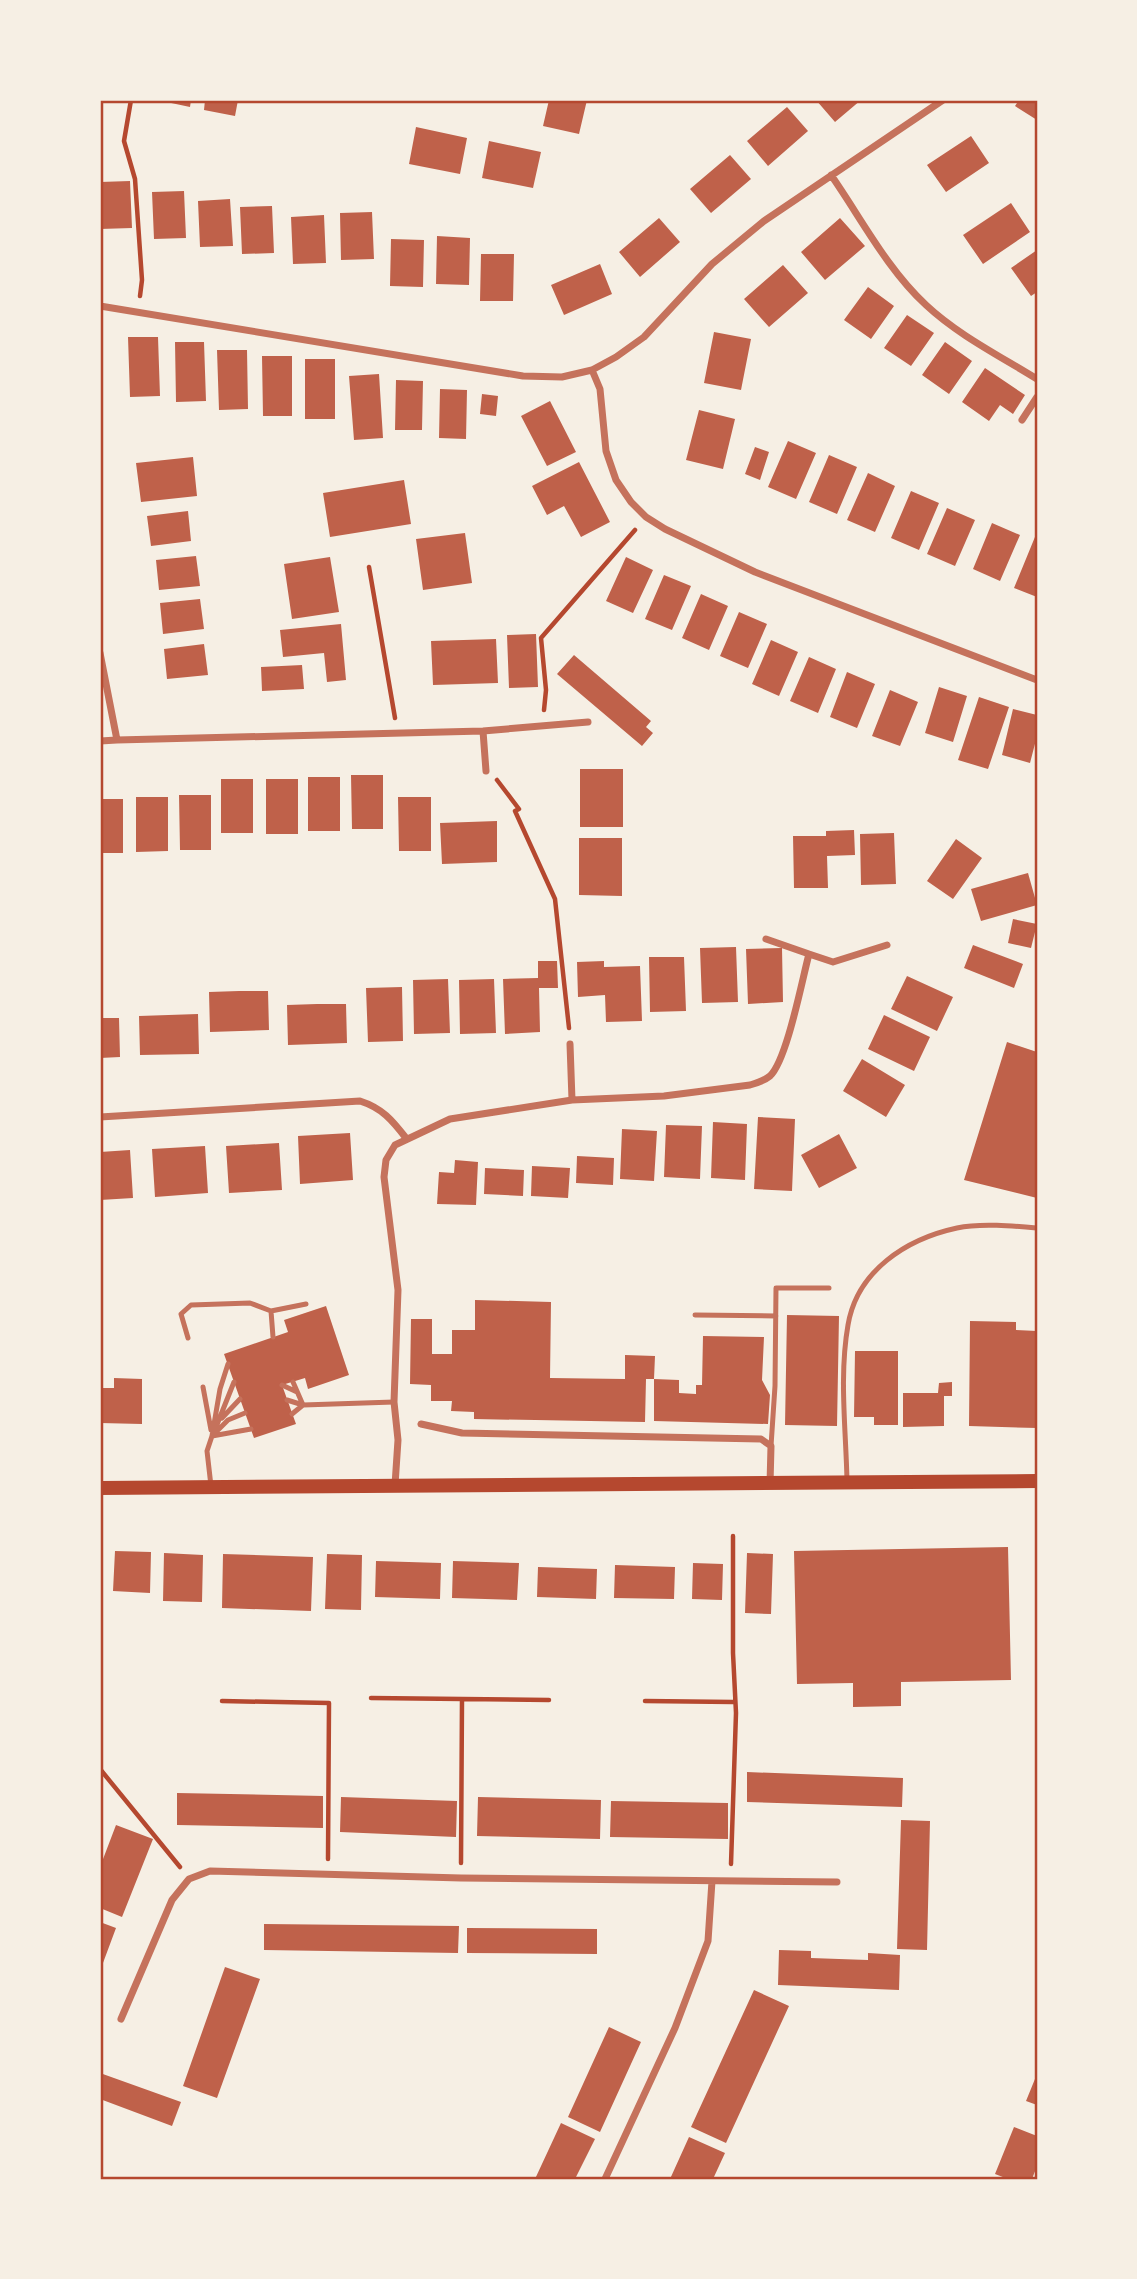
<svg xmlns="http://www.w3.org/2000/svg" width="1137" height="2279" font-family="'Roboto Condensed',sans-serif">
  <style>
    .building { fill: #bf614a }
    .lines { fill: none; stroke-linecap: round; stroke-linejoin: round }
    .path { stroke: #b5482f; stroke-width: 4.5 }
    .service { stroke: #c5725c; stroke-width: 5 }
    .minor { stroke: #c5725c; stroke-width: 7 }
    .secondary { stroke: #b5482f; stroke-width: 14 }
    .neatline { fill: none; stroke: #b5482f; stroke-width: 2.5 }
  </style>
  <rect width="100%" height="100%" fill="#f6efe4"/>
  <path class="building" d="M157 100H191L190 107Z
    M205 100H238L235 116 204 110Z
    M549 100H587L579 134 543 126Z
    M816 100H861L835 122Z
    M1019 100H1037V120L1015 106Z
    M787 107 808 131 768 166 747 141Z
    M416 127 467 138 460 174 409 164Z
    M971 136 989 163 946 192 927 165Z
    M489 141 541 152 533 188 482 178Z
    M730 155 751 179 711 213 690 189Z
    M130 181 132 228 100 229V182Z
    M184 191 186 238 154 239 152 192Z
    M230 199 233 246 200 247 198 201Z
    M1011 203 1030 232 983 264 963 235Z
    M272 206 274 253 242 254 240 207Z
    M372 212 374 259 341 260 340 213Z
    M324 215 326 263 293 264 291 217Z
    M659 218 680 242 640 277 619 252Z
    M840 218 865 246 825 280 801 252Z
    M437 236 470 238 469 285 436 284Z
    M391 239 424 240 423 287 390 286Z
    M1037 250V292L1031 296 1011 268Z
    M481 254H514L513 301H480Z
    M600 264 612 294 564 315 551 285Z
    M783 265 808 293 769 327 744 299Z
    M868 287 894 306 871 339 844 320Z
    M907 315 934 333 911 366 884 348Z
    M714 332 751 339 741 390 704 383Z
    M128 337H158L160 396 130 397Z
    M175 342H204L206 401 176 402Z
    M945 342 972 361 949 394 922 375Z
    M217 350H247L248 409 219 410Z
    M262 356H292V416H263Z
    M305 359H335V419H305Z
    M985 368 1025 395 1013 414 1000 405 989 421 962 402Z
    M379 374 383 438 354 440 349 376Z
    M396 380 423 381 422 430H395Z
    M440 389 467 390 466 439 439 438Z
    M482 394 498 396 496 416 480 414Z
    M550 401 576 452 547 466 521 416Z
    M699 410 735 419 723 469 686 460Z
    M788 441 816 453 796 499 768 487Z
    M755 447 769 452 760 480 745 474Z
    M829 455 857 467 837 514 809 502Z
    M193 457 197 496 141 502 136 463Z
    M579 462 610 522 581 537 564 506 547 515 532 486Z
    M868 473 895 486 875 532 847 520Z
    M404 480 411 524 330 537 323 493Z
    M911 491 939 503 919 550 891 538Z
    M947 508 975 520 955 566 927 554Z
    M188 511 191 541 151 546 147 516Z
    M992 523 1020 535 1000 581 973 569Z
    M1037 532V597L1014 588Z
    M465 533 472 583 423 590 416 539Z
    M196 556 200 586 159 590 156 560Z
    M330 557 339 612 292 619 284 564Z
    M626 557 653 570 633 613 606 601Z
    M664 575 691 586 672 630 645 619Z
    M701 594 728 606 709 650 682 638Z
    M200 599 204 629 163 634 160 603Z
    M739 612 767 624 748 668 720 656Z
    M341 624 346 680 327 682 324 653 283 657 280 630Z
    M536 634 538 687 509 688 507 635Z
    M496 639 498 683 433 685 431 641Z
    M771 640 798 652 779 696 752 684Z
    M204 644 208 675 167 679 164 649Z
    M574 655 651 721 646 727 653 733 642 746 557 674Z
    M809 657 836 669 818 713 790 701Z
    M302 665 304 689 262 691 261 667Z
    M847 672 875 684 857 728 830 717Z
    M939 687 967 696 953 742 925 733Z
    M890 690 918 702 900 746 872 736Z
    M979 697 1009 707 988 769 958 760Z
    M1013 709 1037 715V736L1030 763 1002 755Z
    M580 769H623V827H580Z
    M351 775H383V829H352Z
    M308 777H340V831H308Z
    M221 779H253V833H221Z
    M266 779H298V834H266Z
    M179 795H211V850H180Z
    M136 797H168V851L136 852Z
    M398 797H431V851H399Z
    M100 799H123V853H100Z
    M497 821V862L442 864 440 823Z
    M854 830 855 855 827 856 828 888H794L793 836H826V831Z
    M894 833 896 884 861 885 860 834Z
    M579 838H622V896L579 895Z
    M956 839 982 858 953 899 927 881Z
    M1028 873 1037 905 981 921 971 889Z
    M1013 919 1037 924 1031 948 1008 943Z
    M973 945 1023 964 1014 988 964 968Z
    M736 947 738 1002 702 1003 700 948Z
    M782 948 783 1002 748 1004 746 949Z
    M649 957H684L686 1011 650 1012Z
    M538 961H557L558 988H539L540 1032 505 1034 503 979 538 978Z
    M604 961V967L640 966 642 1021 606 1022 605 995 578 997 577 962Z
    M907 976 953 997 937 1031 891 1009Z
    M448 979 450 1033 414 1034 413 980Z
    M494 979 496 1033 460 1034 459 980Z
    M402 987 403 1041 368 1042 366 988Z
    M239 991H268L269 1030 210 1032 209 992Z
    M317 1004H346L347 1043 288 1045 287 1005Z
    M198 1014 199 1054 140 1055 139 1016Z
    M884 1015 930 1037 914 1071 868 1049Z
    M100 1018H119L120 1057 100 1058Z
    M1007 1042 1037 1052V1198L964 1180Z
    M862 1059 905 1085 886 1117 843 1091Z
    M758 1117 795 1119 792 1191 754 1189Z
    M713 1122 747 1124 745 1180 711 1178Z
    M666 1125 702 1126 700 1179 664 1177Z
    M622 1129 657 1131 654 1181 620 1179Z
    M350 1133 353 1180 300 1184 298 1136Z
    M839 1134 857 1168 819 1188 801 1155Z
    M279 1143 282 1190 229 1193 226 1146Z
    M205 1146 208 1193 155 1197 152 1149Z
    M130 1150 133 1198 100 1200V1152Z
    M577 1156 614 1158 613 1185 576 1183Z
    M455 1160 478 1162 476 1205 437 1204 439 1172 454 1173Z
    M532 1166 570 1168 568 1198 531 1196Z
    M485 1168 524 1170 523 1196 484 1194Z
    M475 1300 551 1302 550 1378 625 1379V1355L655 1356 654 1379H646L645 1422 474 1419V1412L451 1411 452 1401H431V1385L410 1384 411 1319H432V1354H452V1330H475Z
    M326 1306 349 1375 308 1389 305 1378 282 1385 296 1424 254 1438 224 1354 288 1332 284 1320Z
    M787 1315 839 1316 837 1426 785 1425Z
    M970 1321 1016 1322V1330L1037 1331V1428L969 1426Z
    M703 1336 764 1337 762 1380 770 1395 768 1424 654 1421V1379L679 1380V1393L696 1394V1385H702Z
    M855 1351H898V1425H874V1417H854Z
    M114 1378 142 1379V1424L100 1423V1388H114Z
    M952 1382V1396H944V1426L903 1427V1393H938L939 1383Z
    M1008 1547 1011 1680 901 1682V1706L853 1707V1683L797 1684 794 1551Z
    M115 1551 151 1552 150 1593 113 1591Z
    M164 1553 203 1555 202 1602 163 1601Z
    M747 1553 773 1554 771 1614 745 1613Z
    M223 1554 313 1557 311 1611 222 1608Z
    M327 1554 362 1555 361 1610 325 1609Z
    M376 1561 441 1563 440 1599 375 1597Z
    M453 1561 519 1563 517 1600 452 1598Z
    M693 1563 723 1564 722 1600 692 1599Z
    M615 1565 675 1567 674 1599 614 1598Z
    M538 1567 597 1569 596 1599 537 1597Z
    M747 1772 903 1778 902 1807 747 1802Z
    M177 1793 323 1796V1828L177 1825Z
    M341 1797 457 1801 456 1837 340 1832Z
    M478 1797 601 1800 600 1839 477 1836Z
    M611 1801 728 1803V1839L610 1837Z
    M901 1820 930 1821 927 1950 897 1949Z
    M116 1825 153 1839 122 1917 100 1908V1867Z
    M100 1922 116 1928 100 1971Z
    M264 1924 459 1926 458 1953 264 1950Z
    M467 1928 597 1929V1954L467 1953Z
    M779 1950 811 1951V1958L839 1959 868 1960V1953L900 1955 899 1990 778 1985Z
    M225 1967 260 1979 217 2098 183 2086Z
    M754 1990 789 2006 726 2143 691 2127Z
    M609 2027 641 2042 600 2132 568 2117Z
    M100 2073 181 2102 172 2126 100 2099Z
    M1037 2074V2105L1026 2101Z
    M561 2123 595 2139 575 2179H535Z
    M1014 2127 1037 2136V2166L1032 2179H1008L995 2174Z
    M689 2137 725 2153 713 2179H670Z"/>
  <g class="lines">
    <path class="path" d="M131 100 124 141 135 179 142 280 140 296
      M369 567 395 718
      M544 710 546 690 541 638 635 530
      M497 780 519 809 515 811 555 899 569 1028
      M371 1698 462 1699
      M222 1701 329 1703 328 1859
      M645 1701 733 1702
      M100 1769 180 1867
      M461 1863 462 1699 549 1700
      M731 1864 736 1713 733 1653V1536"/>
    <path class="service" d="M695 1315 776 1316
      M273 1337 271 1311 306 1304
      M188 1338 181 1314 191 1305 250 1303 271 1311
      M293 1382 303 1405
      M282 1385 297 1392
      M203 1387 211 1430
      M287 1400 303 1405
      M292 1414 303 1405 394 1402
      M222 1418 240 1399
      M216 1427 234 1382
      M212 1436 220 1389 228 1364
      M212 1436 228 1420 245 1413
      M771 1446 775 1386 776 1288H829
      M847 1481C846 1430 839 1376 848 1325 857 1271 906 1239 957 1228 980 1223 1014 1226 1037 1228
      M211 1486 207 1451 212 1436 251 1429"/>
    <path class="minor" d="M831 175C861 218 887 269 926 305 958 335 1000 356 1037 379
      M100 306 523 376 562 377 592 370 616 357 644 337 712 264 764 221 943 100
      M592 370 600 389 606 451 616 480 631 502 646 517 665 529 755 572 1037 680
      M1022 420 1037 397
      M100 653 117 740 483 731 588 722
      M483 731 486 771
      M100 741 117 740
      M809 954 833 962 887 945
      M570 1044 572 1100
      M100 1117 360 1101C382 1108 392 1120 406 1138
      M421 1424 462 1433 761 1439 771 1446 770 1484
      M395 1485 398 1440 394 1402 398 1290 384 1177 386 1160 395 1145 450 1119 572 1100 664 1096 750 1085C757 1083 764 1081 770 1076 787 1060 802 980 809 954L766 939
      M121 2019 172 1900 189 1879 210 1871 461 1878 837 1882
      M605 2179 675 2028 708 1941 712 1881"/>
    <path class="secondary" d="M100 1488 1037 1481"/>
  </g>
  <rect width="1137" height="2279" fill="none" stroke="#f6efe4" stroke-width="203"/>
  <rect x="102" y="102" width="934" height="2076" class="neatline"/>
</svg>
